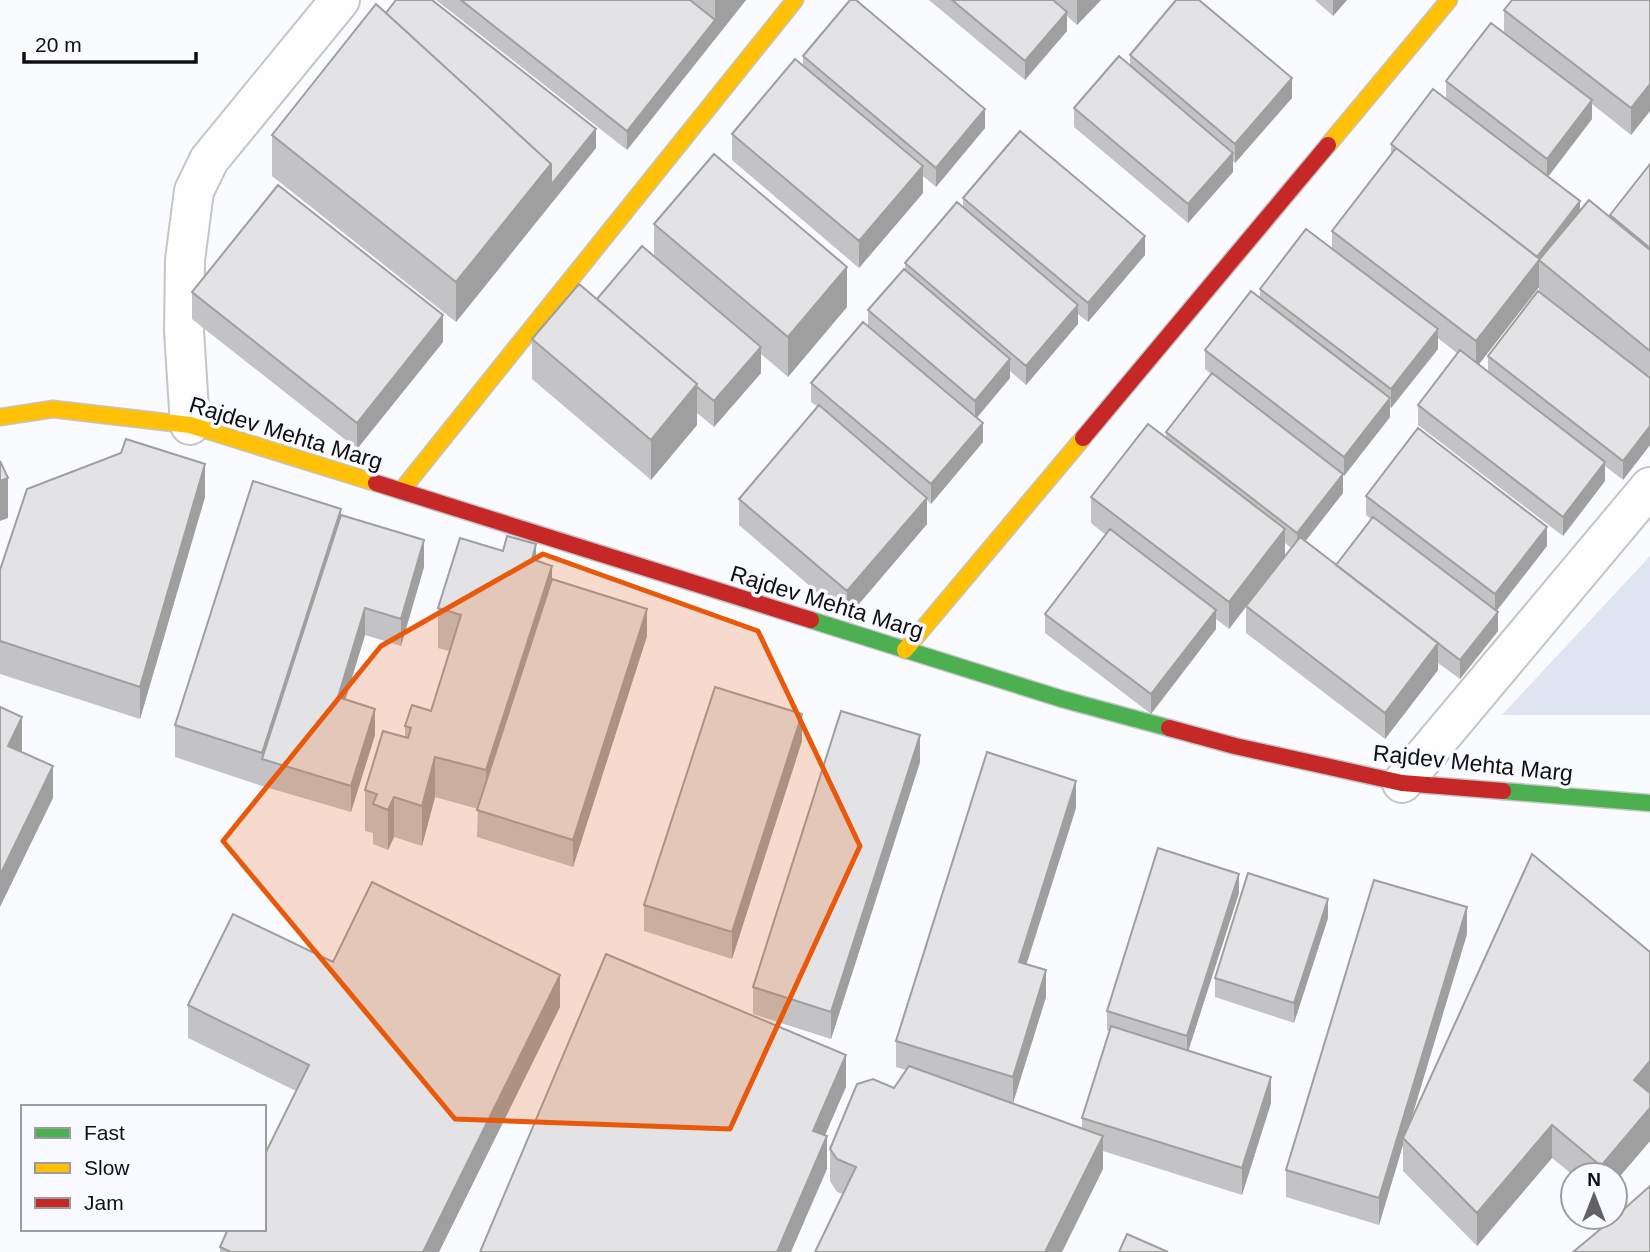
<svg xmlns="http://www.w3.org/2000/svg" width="1650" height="1252" font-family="Helvetica,sans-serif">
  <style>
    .green { fill: #dfe4f1 }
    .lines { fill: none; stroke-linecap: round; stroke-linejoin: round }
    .street-casing { stroke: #c3c5c6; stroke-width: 42 }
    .fast-casing { stroke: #c3c5c6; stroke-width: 19 }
    .slow-casing { stroke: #c3c5c6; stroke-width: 19 }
    .jam-casing { stroke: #c3c5c6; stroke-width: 19 }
    .street { stroke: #fefeff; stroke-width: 38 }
    .fast { stroke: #4caf50; stroke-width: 16 }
    .slow { stroke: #ffc107; stroke-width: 16 }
    .jam { stroke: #c62828; stroke-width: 16 }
    .wall { fill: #c3c3c5; fill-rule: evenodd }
    .shaded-wall { fill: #9f9fa0 }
    .building { fill: #e3e3e5; stroke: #9f9fa0; stroke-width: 2 }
    .marked { fill: #e8590c; fill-opacity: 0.2; stroke: #e8590c; stroke-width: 5; stroke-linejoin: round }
    .labels { text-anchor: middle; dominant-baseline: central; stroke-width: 7; stroke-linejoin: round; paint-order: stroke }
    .street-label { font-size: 23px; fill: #101012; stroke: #f8faff }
  </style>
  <rect width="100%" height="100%" fill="#f9fbfe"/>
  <path class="green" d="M1650 556V715H1502Z"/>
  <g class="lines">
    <g class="street-casing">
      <path id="street" d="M190 425 184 331 185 260 194 191 209 160 340 0
        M1402 783 1650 487"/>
    </g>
    <g class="fast-casing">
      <path id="fast" d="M811 620 1062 699 1169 728
        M1503 791 1650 803"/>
    </g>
    <g class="slow-casing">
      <path id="slow" d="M1328 145 1449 0
        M0 417 53 409 190 425 376 483
        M401 491 795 0
        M905 650 1083 438"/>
    </g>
    <g class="jam-casing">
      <path id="jam" d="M1083 438 1328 145
        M376 483 811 620
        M1169 728 1235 746 1402 783 1503 791"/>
    </g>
    <use href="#street" class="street"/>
    <use href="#fast" class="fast"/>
    <use href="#slow" class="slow"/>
    <use href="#jam" class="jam"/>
  </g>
  <path class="wall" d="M436 0H746L627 150Z
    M929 0H1101L1077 25 1067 16V31L1025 80Z
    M1315 0H1347L1333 16Z
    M1512 0H1650V111L1631 135 1592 104V119L1548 177 1580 210 1610 217V215L1650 164V445L1623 480 1605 466V481L1563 536 1418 425V405L1458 354 1438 338V349L1391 408 1390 407V417L1344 476 1343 475V493L1305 541 1336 565 1371 519 1366 515V496L1547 546 1496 611 1498 631 1460 679 1438 663V670L1385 739 1246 633V606L1229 629 1216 619V629L1151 714 1045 633V614L1106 535 1091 523V497L1166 437V432L1211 374 1205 369V350L1260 298V289L1332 249V231L1391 154V144L1446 99V81L1504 33V10ZM1539 287V292L1488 356V372L1479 364ZM1285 543 1291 548 1285 556Z
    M386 13 596 148 456 322 272 176V135Z
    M1130 55 1292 98 1235 163 1233 161V172L1188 223 1074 127V108L1130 65Z
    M803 56 985 128 936 187 923 176V193L859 268 732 160V134L803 66Z
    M963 198 1145 255 1088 322 1078 314V324L1026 385 1010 371V378L977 417 983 442 931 504 927 500V524L847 618 739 525V499L818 407 811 402V383L868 325V310L905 269V263L963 208Z
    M654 224 847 307 788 377 761 354V373L714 427 697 413V425L651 480 532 379V339L597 299 654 256Z
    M192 292 443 342 357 449 192 319Z
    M205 497 140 719 0 674V570Z
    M536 561 552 579 647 636 573 867 477 837 478 809 435 797 422 846 394 837 388 850 373 844V833L365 831V790L405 737V726L431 711 449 651 438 648V608Z
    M424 567 401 646 365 635 345 700 375 735 351 812 262 786 175 757V725Z
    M802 741 732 959 644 931V905Z
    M920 762 831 1039 753 1014V987Z
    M1076 808 1026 964 1046 997 1013 1103 1082 1129V1118L1110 1031 1107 1030V1011L1239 893 1188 1050 1271 1103 1242 1195 1103 1151V1169L1062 1252H815L843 1194 837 1192 830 1181V1149L894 1088 906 1070 896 1067V1041Z
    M1328 918 1294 1023 1215 997V978Z
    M1467 934 1409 1125 1650 952V1141L1615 1182V1175H1573L1552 1158 1477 1246 1403 1171V1145L1379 1225 1286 1197V1170Z
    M333 962 560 1007 439 1252H220V1247L296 1091 188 1038V1005Z"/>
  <path class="shaded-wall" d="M715 0H746L627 150V131L715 20Z
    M1077 0H1101L1077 25Z
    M1333 0H1347L1333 16Z
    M1067 12V31L1025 80V61Z
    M1292 78V98L1235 163V144Z
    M1650 84V111L1631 135V108Z
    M1592 100V119L1547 178V159Z
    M985 109V128L936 187V168Z
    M596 129V148L456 322V282L551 164Z
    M1233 153V172L1188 223V204Z
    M923 166V193L859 268V241Z
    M1580 201V220L1539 260V287L1476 368V341Z
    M1145 236V255L1088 322V303Z
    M847 267V307L788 377V337Z
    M1078 305V324L1026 385V366Z
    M443 315V342L357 449V423Z
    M1438 329V349L1391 408V389Z
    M761 347V373L714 427V401Z
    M1010 359V378L975 420V401Z
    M697 384V425L651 480V440Z
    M1390 398V417L1344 476V457Z
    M983 423V442L931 504V484Z
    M1650 426V445L1623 480V461Z
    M1605 462V481L1563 536V517Z
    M205 464V497L140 719V687Z
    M1343 474V493L1297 552V533Z
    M8 478V518L0 521V481Z
    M927 498V524L847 618V591Z
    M341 509V542L262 759V753Z
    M1547 527V546L1495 613V594Z
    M1285 529V556L1229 629V602Z
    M424 540V567L401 646V619Z
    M536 544V584L532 559Z
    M552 566V606L486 811V770Z
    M365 608V635L338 724V697Z
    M647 609V636L573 867V840Z
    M1216 610V629L1151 714V694Z
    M1498 612V631L1460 679V660Z
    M1438 643V670L1385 739V713Z
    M375 709V735L351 812V786Z
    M802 714V741L732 959V932Z
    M22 717V750L8 778V746Z
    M920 735V762L831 1039V1012Z
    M435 757V797L422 846V806Z
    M53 766V798L0 907V875Z
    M1076 781V808L1019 988V962Z
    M394 797V837L388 850V810Z
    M1239 874V893L1187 1055V1036Z
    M1328 899V918L1294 1023V1003Z
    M1467 907V934L1405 1140 1403 1138V1145L1379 1225V1198Z
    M1046 970V997L1013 1103V1077Z
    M560 975V1007L439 1252H423Z
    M846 1055V1087L813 1163V1131Z
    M1650 1061V1094L1634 1080Z
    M1271 1077V1103L1242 1195V1168Z
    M1650 1108V1141L1615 1182V1175H1601V1166Z
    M1552 1125V1158L1477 1246V1213Z
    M827 1136V1169L791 1252H777Z
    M1103 1136V1169L1062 1252H1045Z"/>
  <path class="building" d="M396 0H432L596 129 551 185V164L386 13Z
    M461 0H690L715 20 627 131Z
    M850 0H856L985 109 936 168 803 56Z
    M952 0H1053L1067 12 1025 61Z
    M1176 0H1199L1292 78 1235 144 1130 55Z
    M1512 0H1649L1650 1V84L1631 108 1504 10Z
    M376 4 551 164 456 282 272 135Z
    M1491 23 1592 100 1547 159 1446 81Z
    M1119 56 1233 153 1188 204 1074 108Z
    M795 59 923 166 859 241 732 134Z
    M1433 89 1580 201 1537 257 1391 144Z
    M1020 131 1145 236 1088 303 963 198Z
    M1396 148 1540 259 1476 341 1332 231Z
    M714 154 847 267 788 337 654 224Z
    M1650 164V248L1610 215Z
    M278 185 443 315 357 423 192 292Z
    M1589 200 1650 250V351L1539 260Z
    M957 202 1078 305 1026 366 905 263Z
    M1306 229 1438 329 1391 389 1260 289Z
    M642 246 761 347 714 401 696 386 697 384 597 299Z
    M904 269 1010 359 975 401 868 310Z
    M579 284 697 384 651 440 532 339Z
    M1251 291 1390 398 1344 457 1205 350Z
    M1538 291 1650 378V426L1623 461 1488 356Z
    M863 322 983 423 931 484 811 383Z
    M1460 350 1605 462 1563 517 1418 405Z
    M1212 373 1343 474 1297 533 1166 432Z
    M819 405 927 498 847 591 739 499Z
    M1148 424 1285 529 1229 602 1091 497Z
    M1418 428 1547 527 1495 594 1366 496Z
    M126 439 205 464 140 687 0 641V570L27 489 121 453Z
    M0 461 8 478 0 481Z
    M253 481 341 509 262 753 175 725Z
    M341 515 424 540 401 619 365 608 338 697 375 709 351 786 262 759Z
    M1373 517 1498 612 1460 660 1336 565Z
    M1110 529 1216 610 1151 694 1045 614Z
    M507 536 536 544 532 559 552 566 486 770 435 757 422 806 394 797 388 810 373 804 377 794 365 790 383 731 408 738 411 728 405 726 412 705 431 711 461 615 438 608 460 538 503 551Z
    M1300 537 1438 643 1385 713 1246 606Z
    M552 579 647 609 573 840 477 810Z
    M715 687 802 714 732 932 644 905Z
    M0 707 22 717 8 746 53 766 0 875Z
    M841 711 920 735 831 1012 753 987Z
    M987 752 1076 781 1019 962 1046 970 1013 1077 896 1041Z
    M1158 848 1239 874 1187 1036 1107 1011Z
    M1532 854 1650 952V1061L1634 1080 1650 1093V1108L1601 1166 1552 1125 1477 1213 1403 1138Z
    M1248 873 1328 899 1294 1003 1215 978Z
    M1374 880 1467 907 1379 1198 1286 1170Z
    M372 882 560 975 423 1252H231L220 1247 228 1229H264V1156L309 1065 188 1005 233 914 333 962Z
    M606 954 846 1055 813 1131 827 1136 777 1252H480Z
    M1111 1026 1271 1077 1242 1168 1082 1118Z
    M909 1066 1103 1136 1045 1252H815L856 1167 837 1159 830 1149 857 1084 873 1079 894 1088Z
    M1650 1186V1252H1573L1615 1217Z
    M1127 1234 1168 1252H1119Z"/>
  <path class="marked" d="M543 554 758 631 860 846 730 1129 455 1119 223 841 381 646Z"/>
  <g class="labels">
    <g class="street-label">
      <text transform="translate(286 433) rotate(17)">Rajdev Mehta Marg</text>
      <text transform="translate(827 602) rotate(17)">Rajdev Mehta Marg</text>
      <text transform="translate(1473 763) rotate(6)">Rajdev Mehta Marg</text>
    </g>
  </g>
  <rect x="21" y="1105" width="245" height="126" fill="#f8faff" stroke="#9b9ca0" stroke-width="2"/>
  <rect x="35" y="1128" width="35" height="10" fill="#4caf50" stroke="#9b9ca0" stroke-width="2"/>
  <text x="84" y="1140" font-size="21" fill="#101012">Fast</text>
  <rect x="35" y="1163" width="35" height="10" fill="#ffc107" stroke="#9b9ca0" stroke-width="2"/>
  <text x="84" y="1175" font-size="21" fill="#101012">Slow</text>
  <rect x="35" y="1198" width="35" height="10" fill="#c62828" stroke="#9b9ca0" stroke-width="2"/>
  <text x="84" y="1210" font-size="21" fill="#101012">Jam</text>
  <g transform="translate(1594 1196)"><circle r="33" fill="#f8faff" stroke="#9b9ca0" stroke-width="2"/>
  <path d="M0-5L12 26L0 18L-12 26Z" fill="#626265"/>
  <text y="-10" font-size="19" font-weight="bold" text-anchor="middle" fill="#101012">N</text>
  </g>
  <path d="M24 52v10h172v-10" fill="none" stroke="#101012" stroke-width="3.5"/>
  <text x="35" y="52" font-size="21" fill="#101012" stroke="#f8faff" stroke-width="5" paint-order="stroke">20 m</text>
</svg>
